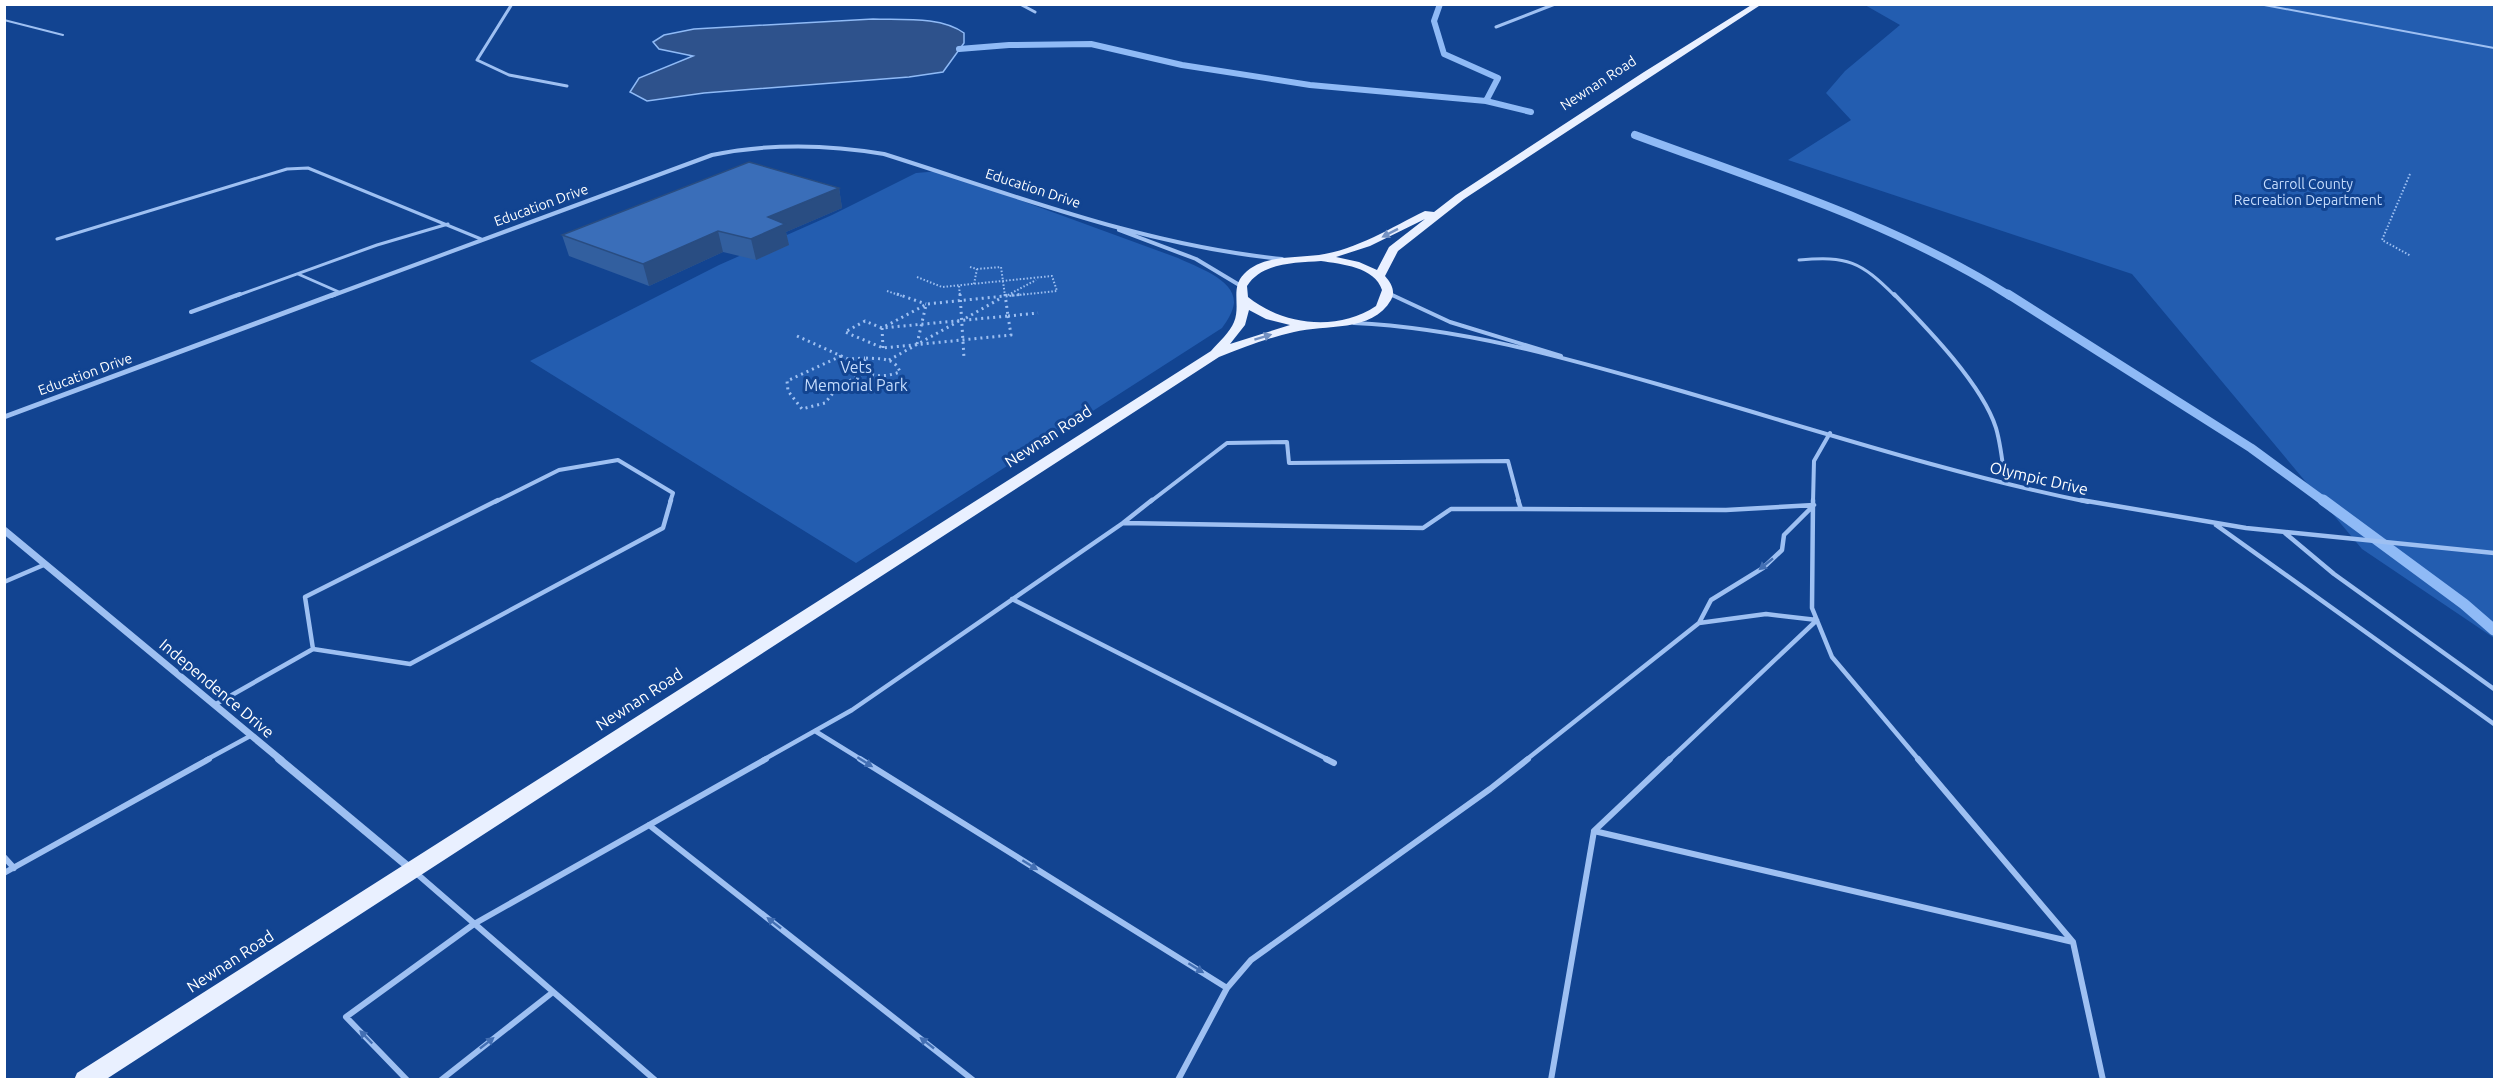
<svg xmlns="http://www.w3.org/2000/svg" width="2499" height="1084" font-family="Ubuntu,sans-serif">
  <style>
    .green { fill: #235db0 }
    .water { fill: #2e528c; stroke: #8fbaf6; stroke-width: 1.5 }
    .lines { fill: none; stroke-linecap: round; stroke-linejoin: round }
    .stream-far3 { stroke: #8fbaf6; stroke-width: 6 }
    .stream-far2 { stroke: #8fbaf6; stroke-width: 8 }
    .stream-far1 { stroke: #8fbaf6; stroke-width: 9 }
    .stream { stroke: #8fbaf6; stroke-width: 11 }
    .path-far1 { stroke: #9ec0f2; stroke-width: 2; stroke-dasharray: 1.5 2; stroke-linecap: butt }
    .path { stroke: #9ec0f2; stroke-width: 3; stroke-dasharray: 2 4; stroke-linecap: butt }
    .service-far4 { stroke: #9ec0f2; stroke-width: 2 }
    .service-far3 { stroke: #9ec0f2; stroke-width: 3 }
    .service-far2 { stroke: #9ec0f2; stroke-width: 4 }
    .service-far1 { stroke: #9ec0f2; stroke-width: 4.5 }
    .service { stroke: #9ec0f2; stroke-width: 6 }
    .minor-far4 { stroke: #9ec0f2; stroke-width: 3 }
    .minor-far3 { stroke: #9ec0f2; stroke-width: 4 }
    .minor-far2 { stroke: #9ec0f2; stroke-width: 5 }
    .minor-far1 { stroke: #9ec0f2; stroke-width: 7 }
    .minor { stroke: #9ec0f2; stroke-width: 8 }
    .primary { fill: #e9f0ff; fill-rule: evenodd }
    .wall { fill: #325f9f }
    .shaded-wall { fill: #294d82 }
    .building { fill: #3a6eb9; stroke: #294d82; stroke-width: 1.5 }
    .oneway { fill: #7391c2 }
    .oneway2 { fill: #436fb3 }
    .labels { text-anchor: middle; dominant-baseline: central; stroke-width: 6; stroke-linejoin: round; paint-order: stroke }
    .far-street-label { font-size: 14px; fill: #fff; stroke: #124491 }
    .far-park-label { font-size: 14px; fill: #c5dcfd; stroke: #124491 }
    .park-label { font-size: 16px; fill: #c5dcfd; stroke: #124491 }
    .street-label { font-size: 16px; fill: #fff; stroke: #124491 }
  </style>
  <rect width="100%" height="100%" fill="#124491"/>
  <path class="green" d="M1865 5H2494V638L2362 549 2132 274 1788 160 1851 120 1826 93 1845 71 1900 25Z
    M940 171 1178 258C1196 267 1235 279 1234 303 1233 312 1227 321 1222 328L856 563 530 361 719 265 832 215 916 173Z"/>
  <path class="water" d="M873 19C901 20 941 16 964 33V43L943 72 909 77 704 93 647 101 630 92 639 78 693 56 659 49 653 42 664 35 694 29Z"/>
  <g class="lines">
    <path class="stream-far3" d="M1440 4 1434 21 1444 54 1498 78 1486 101
      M959 49 1009 45 1091 44 1182 65 1310 85 1486 101 1531 112"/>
    <path class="stream-far2" d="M1635 135C1762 182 1895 223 2010 296"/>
    <path class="stream-far1" d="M2008 294 2251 448 2325 502"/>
    <path class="stream" d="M2323 500 2464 604 2494 630"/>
    <path class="path-far1" d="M2410 174 2382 240 2411 256
      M970 267 977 269 1001 267 1005 296
      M917 277 942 287 1052 276 1057 291 1009 296
      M974 284 977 269
      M959 286 960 296
      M887 291 902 296
      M1008 295 1036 280"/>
    <path class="path" d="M897 294 926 304
      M960 294 964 358
      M1005 294 1008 316
      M1008 316 1011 335 883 348 845 332 865 321 882 328Z
      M1008 316 1038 313
      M966 318 1001 298
      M797 336 848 359 865 358
      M917 344 926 305
      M883 348 882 328 927 304 1024 294
      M841 356 787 381 788 391 802 409 825 403 837 388 864 373
      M866 358C879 359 895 357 900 372 886 377 872 378 860 368Z
      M889 360 959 321"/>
    <path class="service-far4" d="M2259 4 2494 48
      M4 20 63 35"/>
    <path class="service-far3" d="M57 239 287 169 308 168 481 239
      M1799 260C1848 256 1860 261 1895 296
      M298 274 339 292
      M1389 294 1392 296
      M236 296 377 245 448 224"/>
    <path class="service-far2" d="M1390 294 1450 322 1561 356
      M1894 294C1926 327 1982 384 1996 428 2001 445 2003 465 2005 483
      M191 312 240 294
      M1354 323C1461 328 1562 357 1664 386 1804 426 1945 473 2088 502
      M495 502 559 470 618 460 673 493 670 502
      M1150 502 1227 443 1287 442 1289 463 1508 461 1519 502
      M1813 502 1814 461 1830 433"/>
    <path class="service-far1" d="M1152 500 1123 523 1423 528 1451 509H1521
      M1518 500 1521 509
      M1813 500 1812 608 1832 657 1919 760
      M2081 500 2246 528 2494 553
      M1521 509 1726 510 1814 505
      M2216 525 2494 724
      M2285 533 2334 574 2494 689
      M4 582 46 564
      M1012 599 1329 760
      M1699 623 1766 614 1817 620
      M313 649 410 664 663 528 671 500
      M313 649 305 597 498 500
      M216 704 313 649
      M815 731 862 760
      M206 760 252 735
      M763 760 852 710 1123 523
      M1526 760 1699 623 1711 600 1763 568 1782 550 1784 535 1814 505
      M1669 760 1817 620"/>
    <path class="service" d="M860 759 1227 988
      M1326 759 1334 763
      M1670 759 1594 831 2073 942
      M1918 759 2073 942 2103 1080
      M649 825 973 1080
      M4 857 14 868
      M4 873 209 759
      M416 873 655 1080
      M407 1080 346 1017 474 924 766 759
      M441 1080 553 992
      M1178 1080 1227 988 1251 960 1490 789 1528 759
      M1551 1080 1594 831"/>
    <path class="minor-far4" d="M512 4 477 60 509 75 567 86
      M1020 4 1035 12
      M1496 27 1555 4"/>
    <path class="minor-far3" d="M1119 230 1196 259 1241 286
      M331 296 712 155C770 143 826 144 884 154 1014 195 1146 246 1282 259"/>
    <path class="minor-far2" d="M4 417 335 294"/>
    <path class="minor-far1" d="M4 530 281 760"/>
    <path class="minor" d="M279 759 411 869"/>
    <path class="primary" d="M1753 4H1762L1464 199 1398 251 1385 276C1391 283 1396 291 1391 300 1372 333 1325 324 1294 332 1268 338 1244 347 1219 357L105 1080H74L77 1073 1211 351C1219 342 1230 332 1234 322 1241 305 1230 288 1244 274 1262 255 1295 258 1319 255 1356 250 1392 227 1425 211L1434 212 1456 195 1644 72ZM1425 219 1389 247 1377 270 1359 262 1336 257 1370 246ZM1321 261C1341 264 1375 267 1382 290L1376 306C1337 332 1283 325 1248 297L1247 286C1262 262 1295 263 1321 261ZM1249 310 1266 319 1290 325 1230 344 1245 325Z"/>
  </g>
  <path class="wall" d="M839 188 842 208 786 232 789 245 756 260 723 252 649 286 569 256 562 235Z"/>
  <path class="shaded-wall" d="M839 188 842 208 786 232 789 245 756 260 751 239 768 217Z
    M718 231 723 252 649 286 643 264Z"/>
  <path class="building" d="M749 162 839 188 768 217 785 224 751 239 718 231 643 264 562 235Z"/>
  <defs><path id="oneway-solid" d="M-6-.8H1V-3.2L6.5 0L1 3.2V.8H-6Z" transform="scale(1.5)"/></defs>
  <g class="oneway">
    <use href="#oneway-solid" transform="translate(1390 233) rotate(153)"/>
    <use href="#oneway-solid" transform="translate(1263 337) rotate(-17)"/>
  </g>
  <g class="oneway2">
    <use href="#oneway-solid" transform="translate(1766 564) rotate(141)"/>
    <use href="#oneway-solid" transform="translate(865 762) rotate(32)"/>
    <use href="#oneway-solid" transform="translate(1030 865) rotate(32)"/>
    <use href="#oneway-solid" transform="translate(774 923) rotate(-142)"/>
    <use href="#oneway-solid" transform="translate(1196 968) rotate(32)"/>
    <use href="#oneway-solid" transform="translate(366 1037) rotate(-134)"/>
    <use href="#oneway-solid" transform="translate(487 1043) rotate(-38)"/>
    <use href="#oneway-solid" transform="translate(927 1043) rotate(-142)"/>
  </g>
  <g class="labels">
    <g class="far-street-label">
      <text transform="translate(1598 83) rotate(-33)">Newnan Road</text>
      <text transform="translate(1033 188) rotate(18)">Education Drive</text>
      <text transform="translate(541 205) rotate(-20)">Education Drive</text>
      <text transform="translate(85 374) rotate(-20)">Education Drive</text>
    </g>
    <g class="far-park-label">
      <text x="2308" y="184">Carroll County<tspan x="2308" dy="16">Recreation Department</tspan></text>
    </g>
    <g class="park-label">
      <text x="856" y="367">Vets<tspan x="856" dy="18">Memorial Park</tspan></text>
    </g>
    <g class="street-label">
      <text transform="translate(1048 436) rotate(-33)">Newnan Road</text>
      <text transform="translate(2039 478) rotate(13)">Olympic Drive</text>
      <text transform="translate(217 688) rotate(40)">Independence Drive</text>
      <text transform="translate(639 699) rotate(-33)">Newnan Road</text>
      <text transform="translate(230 961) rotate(-33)">Newnan Road</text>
    </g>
  </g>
  <rect width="2499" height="1084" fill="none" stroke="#ffffff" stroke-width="12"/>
</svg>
